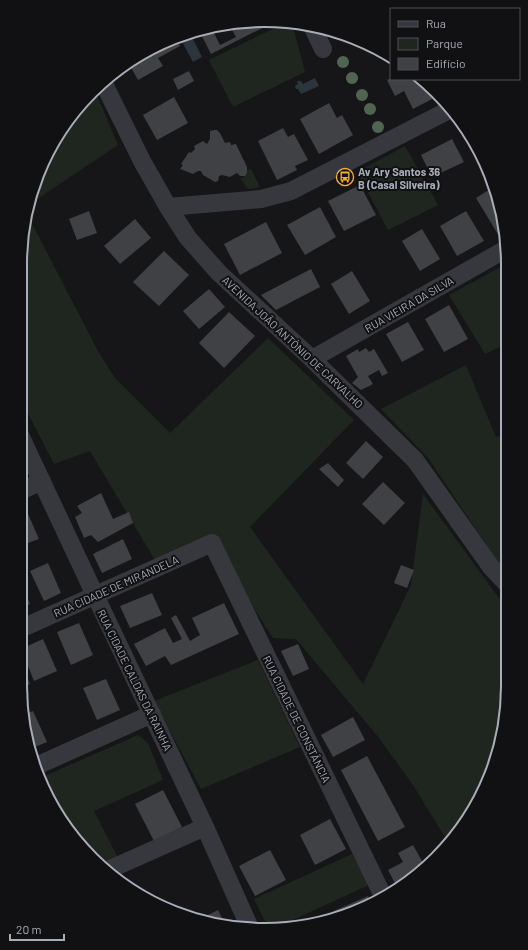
<svg xmlns="http://www.w3.org/2000/svg" width="528" height="950" font-family="Barlow,sans-serif">
  <style>
    .green { fill: #1e261f }
    .water { fill: #2c353c }
    .building { fill: #404145 }
    .lines { fill: none; stroke-linecap: round; stroke-linejoin: round }
    .minor { stroke: #37383d; stroke-width: 18 }
    .tree { fill: #506452 }
    .labels { text-anchor: middle; dominant-baseline: central; stroke-width: 4; stroke-linejoin: round; paint-order: stroke }
    .poi-label { font-size: 11px; font-weight: bold; fill: #a8adb8; stroke: #111113; text-anchor: start }
    .street-label { font-size: 11px; fill: #a8adb8; stroke: #111113 }
    .rim { fill: none; stroke: #a8adb8; stroke-width: 2 }
  </style>
  <rect width="100%" height="100%" fill="#161618"/>
  <path class="green" d="M292 22 305 72 233 107 209 60 285 23Z
    M96 93 118 145 27 206 28 201 53 142Z
    M405 146 438 205 388 230 357 172Z
    M251 169 260 187 248 189 240 179 245 176 247 170Z
    M26 212 99 353 115 378 170 433 268 338 354 420 250 527 363 684 411 585 423 494 507 609V702L500 749 475 808 448 842 413 785 379 738 296 639 273 638 212 543 159 567 90 451 54 464 20 398 21 248Z
    M506 264V344L485 354 449 295Z
    M466 365 496 437 507 434V573L502 568 428 458 381 409Z
    M258 660 300 747 201 789 154 701Z
    M138 735 148 743 163 780 94 811 118 858 102 864 70 834 40 778Z
    M352 854 369 885 273 929 268 928 254 899Z"/>
  <path class="water" d="M190 33 202 57 193 62 180 38Z
    M315 78 319 86 301 94 298 89H296L295 86 298 84 297 81H301L303 84Z"/>
  <path class="building" d="M270 24 211 54 202 36 213 31 220 45 236 37 230 26Z
    M177 40 180 46 158 58 163 66 138 80 129 64Z
    M189 71 194 81 178 90 173 79Z
    M391 78V79H420L427 84 434 98 413 109 404 91 395 96 387 80Z
    M174 97 188 123 157 140 143 115Z
    M329 103 337 118 342 115 353 135 319 154 300 119Z
    M463 124 467 129 481 158H480L460 125Z
    M283 128 288 137 294 134 308 160 295 166 297 170 277 180 258 141Z
    M214 130H217L220 133 225 143 230 142 231 145 236 144 247 167V173L245 176H240L237 173 230 177 222 175 219 176 218 181 215 182 203 175 201 171H198L193 174 180 169 183 165 181 164 189 152 191 153 195 149 194 146 203 141 207 144 210 139V131Z
    M452 139 464 162 432 177 421 155Z
    M360 185 376 215 344 231 328 201Z
    M495 186 506 232 499 236 476 198Z
    M320 207 336 237 305 255 287 225Z
    M89 211 97 233 77 240 69 219Z
    M466 211 484 241 457 256 440 226Z
    M135 219 151 238 120 264 104 246Z
    M266 222 282 253 240 275 224 244Z
    M422 229 440 259 420 271 402 241Z
    M164 251 189 275 159 306 133 282Z
    M311 269 320 287 276 310 261 295Z
    M352 271 370 301 349 314 331 284Z
    M209 289 225 307 199 329 183 311Z
    M449 305 468 339 444 352 425 319Z
    M229 312 255 336 224 368 199 343Z
    M408 322 424 350 402 362 386 334Z
    M366 348 369 352 374 349 388 373 382 376 379 370 368 376 373 384 361 390 352 383 358 377 346 356 358 349 359 352Z
    M366 441 383 457 363 479 346 463Z
    M328 463 344 480 338 487 319 469Z
    M383 482 405 503 384 525 362 504Z
    M101 493 113 519 129 512 133 523 98 542 91 535 84 538 75 517 82 513 77 506Z
    M25 507 39 539 20 546V509Z
    M123 539 132 559 102 573 93 554Z
    M48 563 61 593 44 601 30 571Z
    M401 565 414 570 407 588 394 583Z
    M20 582 30 604 20 608Z
    M152 593 162 615 130 628 120 606Z
    M224 603 239 634 171 665 165 656 146 666 134 644 165 628 173 643 182 639 171 618 176 615 190 641 200 635 192 618Z
    M79 623 93 655 71 665 57 632Z
    M43 639 57 671 34 681 21 649Z
    M298 644 309 669 293 676 281 651Z
    M20 662 30 684 20 689Z
    M106 679 120 710 97 720 83 688Z
    M33 711 47 742 30 749 25 714Z
    M353 717 365 740 333 757 321 735Z
    M367 756 405 827 378 841 341 770Z
    M163 790 182 827 154 841 135 804Z
    M330 819 346 849 315 865 300 835Z
    M413 845 426 868 397 887 388 870 403 862 398 853Z
    M270 850 286 880 255 896 239 866Z
    M368 896 371 903 357 912 336 916 334 911Z
    M218 910 225 924 198 920Z"/>
  <g class="lines">
    <path class="minor" d="M313 28 323 49
      M104 84 142 161 168 207 188 238 219 273 312 359 415 460 491 567 507 584
      M168 207 261 199 291 191 451 109
      M312 359 506 249
      M20 435 95 595 205 827 249 926
      M20 491 42 481
      M20 629 212 543 383 896
      M34 767 152 714
      M108 870 205 827"/>
  </g>
  <g class="tree">
    <circle cx="343" cy="62" r="6"/>
    <circle cx="352" cy="78" r="6"/>
    <circle cx="362" cy="95" r="6"/>
    <circle cx="370" cy="109" r="6"/>
    <circle cx="378" cy="127" r="6"/>
  </g>
  <defs>
    <g id="bus-ring" transform="scale(0.9)"><circle r="9.5" fill="#111113" stroke="#f2b134" stroke-width="1.5"/><path d="M-5-6H5V4H4V6H2V4H-2V6H-4V4H-5ZM-3.5-4V0h7V-4ZM-3.5 1.2v1.5H-2V1.2ZM2 1.2v1.5H3.5V1.2Z" fill="#f2b134"/></g>
  </defs>
  <g fill-rule="evenodd">
    <use href="#bus-ring" x="345" y="177"/>
  </g>
  <g class="labels">
    <g class="poi-label">
      <text x="358" y="171">Av Ary Santos 36<tspan x="358" dy="13">B (Casal Silveira)</tspan></text>
    </g>
    <g class="street-label">
      <text transform="translate(409 304) rotate(-30)">RUA VIEIRA DA SILVA</text>
      <text transform="translate(293 342) rotate(43)">AVENIDA JOÃO ANTÓNIO DE CARVALHO</text>
      <text transform="translate(116 586) rotate(-24)">RUA CIDADE DE MIRANDELA</text>
      <text transform="translate(135 680) rotate(64)">RUA CIDADE CALDAS DA RAINHA</text>
      <text transform="translate(297 719) rotate(64)">RUA CIDADE DE CONSTÂNCIA</text>
    </g>
  </g>
  <path d="M0 0H528V950H0ZM264 27H264A237 237 0 0 1 501 264V686A237 237 0 0 1 264 923H264A237 237 0 0 1 27 686V264A237 237 0 0 1 264 27Z" fill="#111113" fill-rule="evenodd"/>
  <path class="rim" d="M264 27H264A237 237 0 0 1 501 264V686A237 237 0 0 1 264 923H264A237 237 0 0 1 27 686V264A237 237 0 0 1 264 27Z"/>
  <rect x="390" y="8" width="130" height="72" fill="#111113" stroke="#4d4f55"/>
  <rect x="398" y="21" width="20" height="6" fill="#37383d" stroke="#4d4f55"/>
  <text x="426" y="28" font-size="12" fill="#a8adb8">Rua</text>
  <rect x="398" y="38" width="20" height="12" fill="#1e261f" stroke="#4d4f55"/>
  <text x="426" y="48" font-size="12" fill="#a8adb8">Parque</text>
  <rect x="398" y="58" width="20" height="12" fill="#404145" stroke="#4d4f55"/>
  <text x="426" y="68" font-size="12" fill="#a8adb8">Edifício</text>
  <path d="M10 934v6h54v-6" fill="none" stroke="#a8adb8" stroke-width="2"/>
  <text x="16" y="934" font-size="12" fill="#a8adb8" stroke="#111113" stroke-width="3" paint-order="stroke">20 m</text>
</svg>
